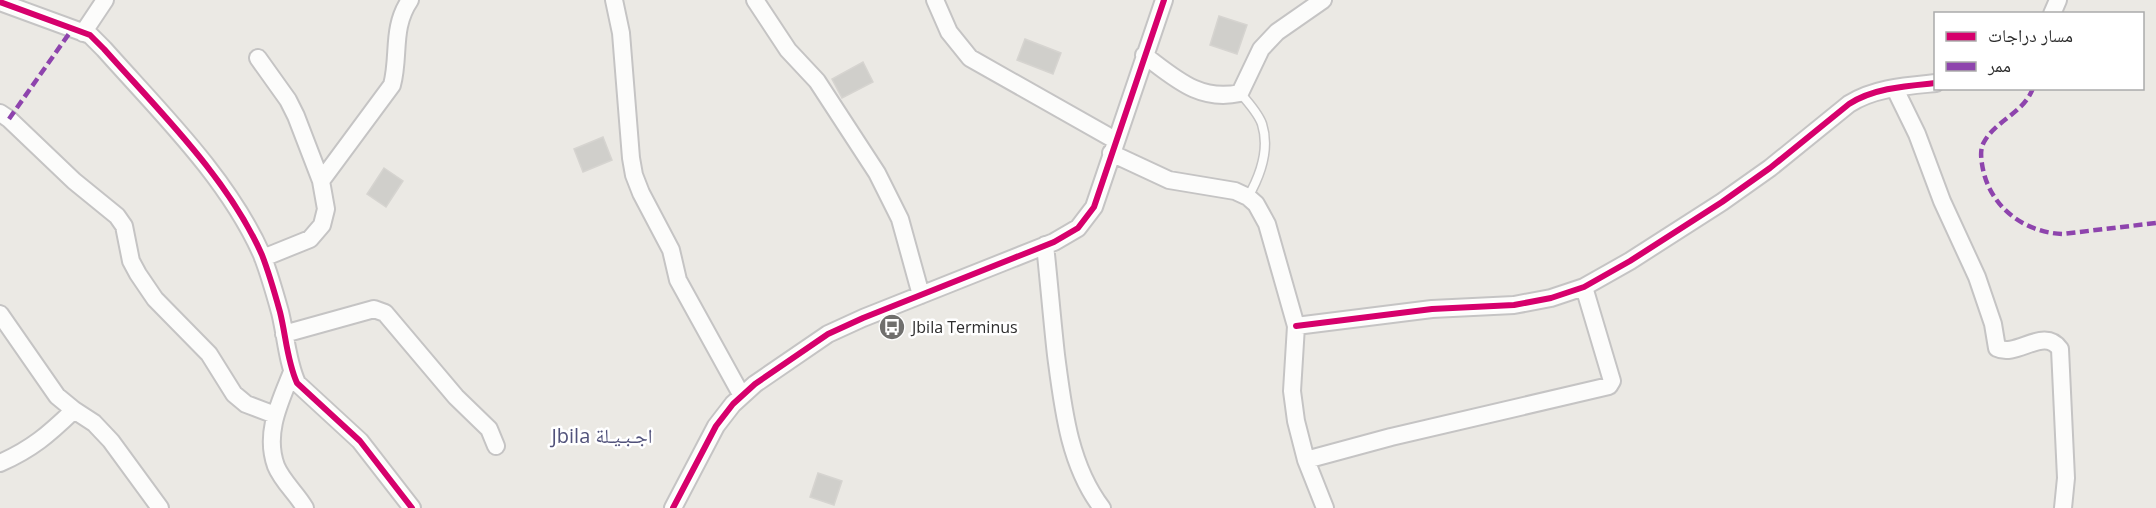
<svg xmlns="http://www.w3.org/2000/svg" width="2156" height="508" font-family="'Open Sans','Noto Naskh Arabic',sans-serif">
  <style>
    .building { fill: #d0cfcb; stroke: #d6d4d0; stroke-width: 1.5 }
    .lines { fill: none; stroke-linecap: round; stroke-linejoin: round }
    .lane-casing { stroke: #c5c4c4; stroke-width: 11 }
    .street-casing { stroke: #c5c4c4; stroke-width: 20 }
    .lane { stroke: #fcfcfb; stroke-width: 8 }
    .street { stroke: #fcfcfb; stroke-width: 16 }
    .quiet { stroke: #8e44ad; stroke-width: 4.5; stroke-dasharray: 9 4.5; stroke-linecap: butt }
    .cycleway-casing { stroke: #fff; stroke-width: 10 }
    .cycleway { stroke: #d6006c; stroke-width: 6 }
    .labels { text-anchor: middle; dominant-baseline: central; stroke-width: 5; stroke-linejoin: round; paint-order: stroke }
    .poi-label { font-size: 16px; fill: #2d2d2d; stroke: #fff; text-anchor: start }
    .quarter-label { font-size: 20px; fill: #51527b; stroke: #fff }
  </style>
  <rect width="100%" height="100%" fill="#ebe9e4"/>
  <path class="building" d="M1219 16 1247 25 1237 54 1210 45Z
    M1025 39 1061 53 1053 74 1017 60Z
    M863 62 873 82 842 98 832 79Z
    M603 137 612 160 583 172 574 149Z
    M384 168 403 181 386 207 367 194Z
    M818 473 842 481 834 505 810 497Z"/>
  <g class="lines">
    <g class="lane-casing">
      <path id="lane" d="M1240 93C1248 102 1258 113 1262 124 1270 149 1260 176 1248 197"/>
    </g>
    <g class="street-casing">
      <path id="street" d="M614 0 621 33 631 158 634 175 641 193 671 250 678 280 742 396
        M755 0 788 50 817 81 877 173 900 219 921 295
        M935 0 949 32 970 58 1115 140
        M0 2 90 35 104 49C160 112 228 178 262 255 269 273 275 294 280 312 286 336 287 361 297 383L360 441 412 508
        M2052 14 2058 0
        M83 33 105 0
        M1144 55C1175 78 1199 102 1240 93L1261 49 1277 32 1323 0
        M258 58 288 100 296 116 321 181 326 209 322 225 310 239 263 258
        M1895 89 1917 134 1942 201 1977 277 1993 324 1997 348C2017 358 2044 326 2060 349L2066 478 2063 508
        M0 113 9 119 74 181 117 216 124 226 131 261 138 274 155 299 209 354 234 394 246 404 275 415
        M1111 153 1169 180 1235 191 1248 197 1256 204 1267 224 1296 326 1292 391 1296 421 1306 460 1325 508
        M321 181 392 85C400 55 391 28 410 0
        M1045 245C1049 282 1052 319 1056 355 1063 408 1069 465 1102 508
        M0 314 57 396 74 410 94 423 111 441 160 508
        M1296 326 1432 309 1514 305 1551 298 1584 287 1630 261 1722 202 1770 168 1849 104C1874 88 1906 86 1936 83
        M284 334 374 309 385 313 456 397 489 429 496 446
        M292 372C280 402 264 433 276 466 282 481 297 494 305 508
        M1306 460 1391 437 1609 386 1612 381 1584 287
        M0 463C32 449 49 434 74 410
        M673 508 716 426 733 404 755 384 828 334 863 318 1054 242 1078 228 1094 207 1164 0"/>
    </g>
    <use href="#lane" class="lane"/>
    <use href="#street" class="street"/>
    <path class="quiet" d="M2033 88C2024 113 1996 120 1984 142 1980 149 1981 157 1982 164 1988 205 2022 232 2062 234L2156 223
      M9 119 73 28"/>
    <g class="cycleway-casing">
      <path id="cycleway" d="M0 2 90 35 104 49C160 112 228 178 262 255 269 273 275 294 280 312 286 336 287 361 297 383L360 441 412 508
        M1296 326 1432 309 1514 305 1551 298 1584 287 1630 261 1722 202 1770 168 1849 104C1874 88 1906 86 1936 83
        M673 508 716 426 733 404 755 384 828 334 863 318 1054 242 1078 228 1094 207 1164 0"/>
    </g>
    <use href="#cycleway" class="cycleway"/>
  </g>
  <defs>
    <g id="bus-disc" transform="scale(1.35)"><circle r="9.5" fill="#706f6d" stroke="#fff"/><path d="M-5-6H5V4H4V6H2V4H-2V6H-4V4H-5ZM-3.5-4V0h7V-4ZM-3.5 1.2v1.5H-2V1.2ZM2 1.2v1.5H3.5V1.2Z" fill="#fff"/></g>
  </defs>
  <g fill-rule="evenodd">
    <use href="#bus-disc" x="892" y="327"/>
  </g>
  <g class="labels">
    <g class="poi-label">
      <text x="912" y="327">Jbila Terminus</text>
    </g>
    <g class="quarter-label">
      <text x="602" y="435">Jbila اجـبـيـلة</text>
    </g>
  </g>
  <rect x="1934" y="12" width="210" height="78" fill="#ffffff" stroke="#ababab" stroke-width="1.5"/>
  <rect x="1946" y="32" width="30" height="9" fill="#d6006c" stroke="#ababab" stroke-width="1.5"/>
  <text x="1988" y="42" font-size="18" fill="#2d2d2d">مسار دراجات</text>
  <rect x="1946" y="62" width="30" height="9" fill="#8e44ad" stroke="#ababab" stroke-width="1.5"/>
  <text x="1988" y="72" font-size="18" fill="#2d2d2d">ممر</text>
</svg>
